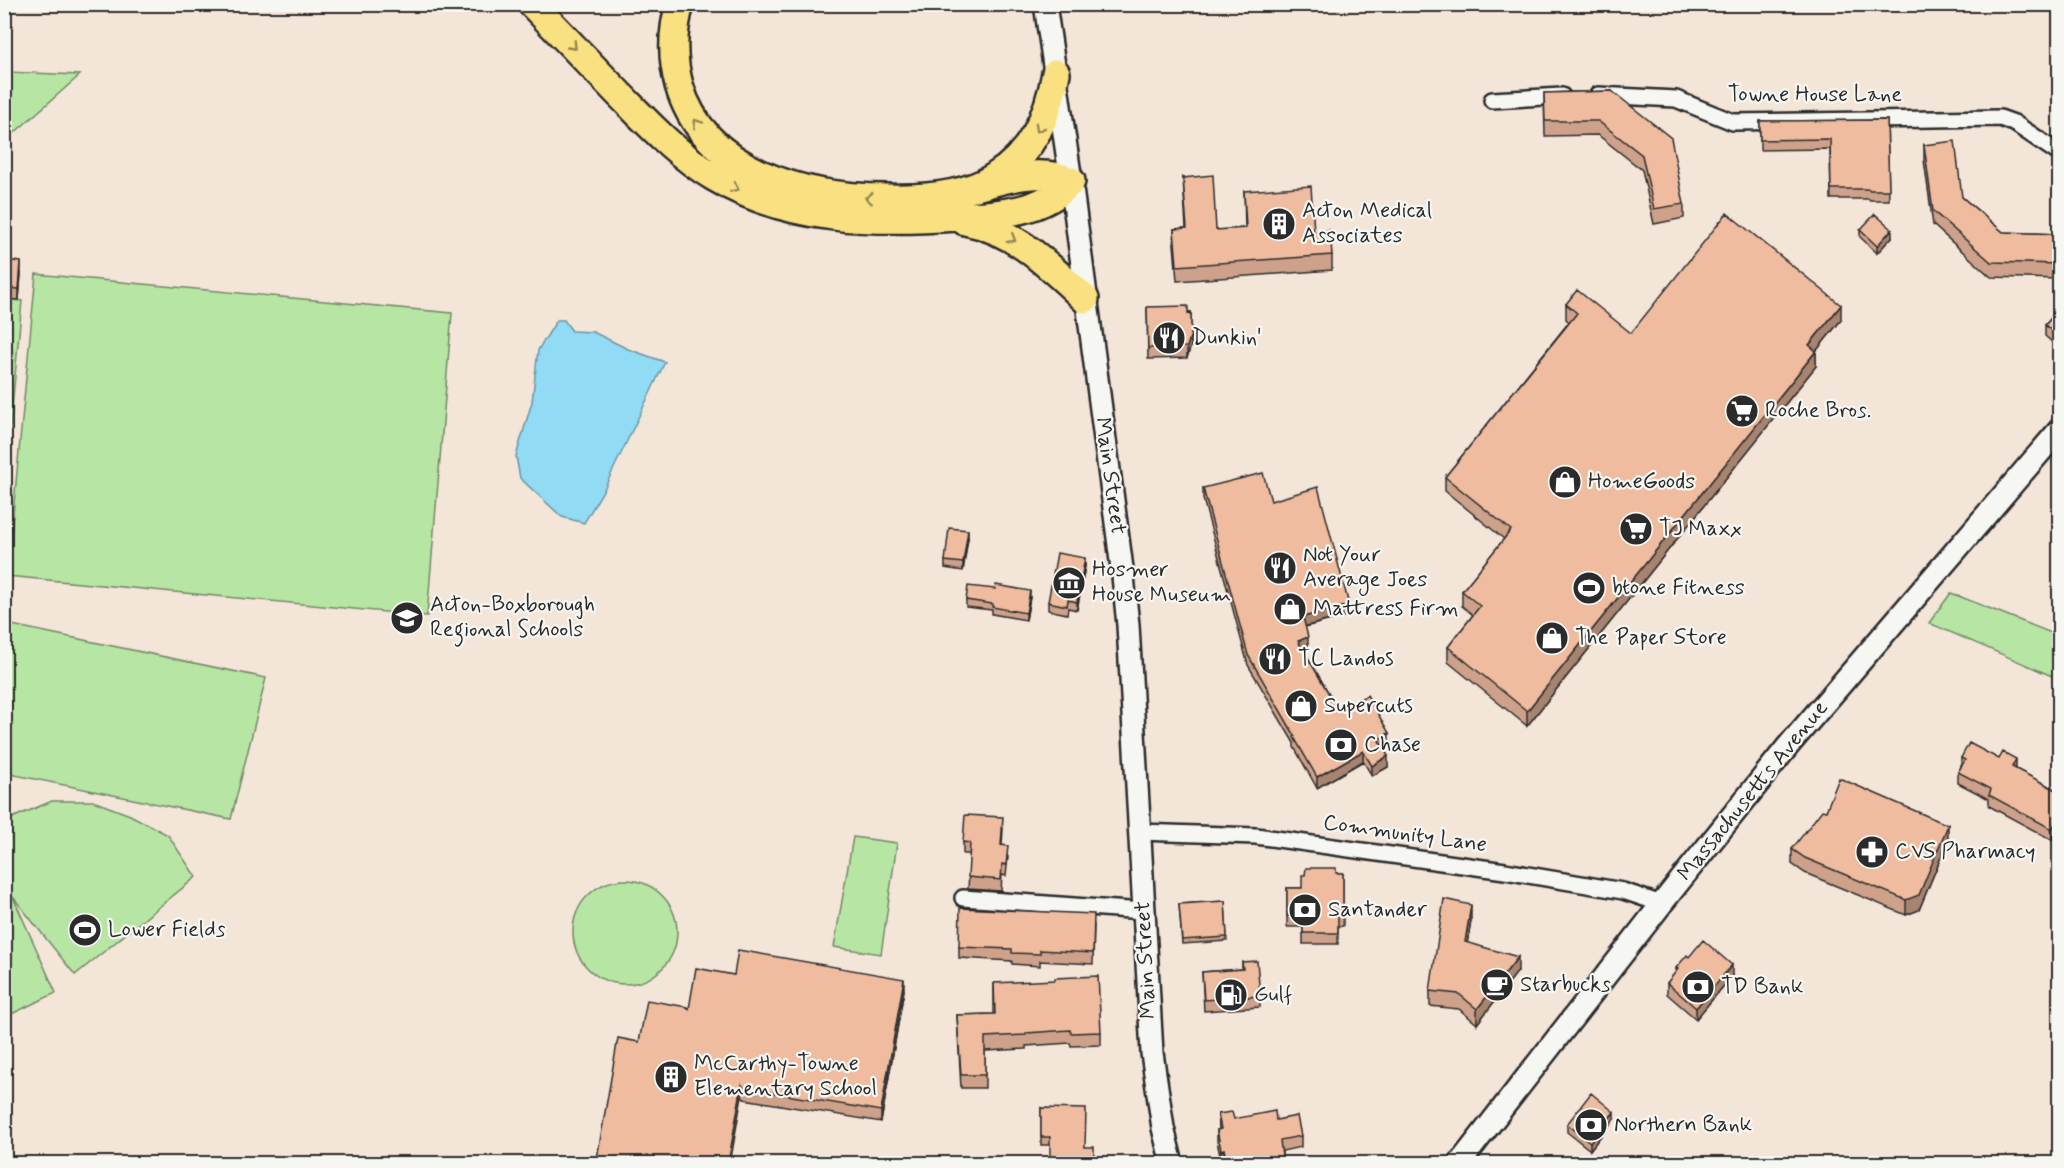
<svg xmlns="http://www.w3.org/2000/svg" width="2064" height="1168" font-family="Mynerve,sans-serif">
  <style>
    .green { fill: #b7e5a3; stroke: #718867; stroke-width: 1.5 }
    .water { fill: #92dbf4; stroke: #6995a4; stroke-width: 1.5 }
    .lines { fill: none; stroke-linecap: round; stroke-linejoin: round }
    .street-casing { stroke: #2b2b2b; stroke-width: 20 }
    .secondary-casing { stroke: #2b2b2b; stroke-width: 26 }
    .highway-casing { stroke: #2b2b2b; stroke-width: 32 }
    .street { stroke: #f6f6f2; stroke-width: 15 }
    .secondary { stroke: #f6f6f2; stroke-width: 21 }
    .highway { stroke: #f9e181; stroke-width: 27 }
    .wall { fill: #cea28a; stroke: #2b2b2b; stroke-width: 1.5 }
    .shaded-wall { fill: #a78470; stroke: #2b2b2b; stroke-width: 1.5 }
    .building { fill: #efbca0; stroke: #2b2b2b; stroke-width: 1.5 }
    .oneway { stroke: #928656 }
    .labels { text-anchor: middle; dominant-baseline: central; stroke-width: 4.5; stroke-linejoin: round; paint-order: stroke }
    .street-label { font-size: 22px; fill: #2b2b2b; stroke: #f6f6f2 }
    .poi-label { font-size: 22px; fill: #2b2b2b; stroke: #f6f6f2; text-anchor: start }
  </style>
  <rect width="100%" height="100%" fill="#f4e5d9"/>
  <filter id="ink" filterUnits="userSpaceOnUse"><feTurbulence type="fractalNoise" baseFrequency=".0167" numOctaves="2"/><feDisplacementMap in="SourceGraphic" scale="12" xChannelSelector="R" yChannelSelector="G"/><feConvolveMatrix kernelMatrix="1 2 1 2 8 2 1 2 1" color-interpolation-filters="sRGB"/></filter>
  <g filter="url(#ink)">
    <path class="green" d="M5 72 80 75 5 141Z
      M36 274 452 313 427 616 7 576Z
      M5 299 22 301 5 484 4 299Z
      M1951 593 2059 636V679L1929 623Z
      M12 625 266 678 231 819 5 773 4 658Z
      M52 801H93L130 815 168 835 196 877 75 975 13 897 56 993 5 1017V823L12 818Z
      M853 837 897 843 881 954 834 947Z
      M573 932a52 52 0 1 1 104 0a52 52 0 1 1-104 0Z"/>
    <path class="water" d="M557 320H564L572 331 593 332 628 349 665 362 604 489 584 523 562 517 520 478 516 456 532 402 538 350Z"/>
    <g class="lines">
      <g class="street-casing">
        <path id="street" d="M1598 95 1676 99 1733 122 2000 118 2014 123 2060 154
          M1492 100 1562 96
          M1139 832 1256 836 1505 871 1623 891 1662 904
          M963 898 1143 911"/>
      </g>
      <g class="secondary-casing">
        <path id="secondary" d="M1045 4 1071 181 1123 576 1128 625 1152 1053 1163 1128 1172 1164
          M1459 1164 1667 897 1788 746 2060 429"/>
      </g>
      <g class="highway-casing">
        <path id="highway" d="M532 4C561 34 589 63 618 93 648 123 677 155 714 177 788 221 873 223 957 217 995 215 1044 213 1071 181 1037 167 1002 180 969 189
          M680 4C672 31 672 59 679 85 704 173 806 198 887 198 921 199 963 197 993 178 1032 154 1048 117 1056 73
          M965 221C1015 230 1049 266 1085 299"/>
      </g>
      <use href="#street" class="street"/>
      <use href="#secondary" class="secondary"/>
      <use href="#highway" class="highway"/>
    </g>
    <path class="wall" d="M1612 91 1684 204V218L1654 224 1642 170 1598 135 1545 136 1544 93Z
      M1887 120 1889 200H1869V199H1831L1830 149 1760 150V121Z
      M1924 145 1962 197 2003 232 2057 234V279L1991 277 1933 225 1924 160Z
      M1183 178 1216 230 1245 228 1244 191 1314 232 1332 255V270L1177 281 1174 244V229L1186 228Z
      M1860 230 1892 237 1877 253 1860 237Z
      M4 260 21 273 19 300 4 299Z
      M1566 304 1631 333 1841 320 1816 351V366L1527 726 1448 662V647L1473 615 1462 606V591L1504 539 1445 491V477L1569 322 1566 319Z
      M1147 307 1191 312V345L1187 358 1148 359Z
      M2060 308V349L2045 336V325Z
      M1203 488 1271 501 1349 615 1305 627 1308 648 1303 649 1339 711 1389 743 1382 747 1388 767 1372 776 1363 761 1317 788 1294 747V743L1248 665 1203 499Z
      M968 538 963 571 945 568V561Z
      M1085 566 1077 610 1068 608 1067 614 1048 610V602Z
      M1030 597 1026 620 992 614V610L966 607V600Z
      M1961 758 2016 769 2060 792V826L2052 840 1989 806V799L1958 783V772L1961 767Z
      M1003 829 1002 845 1008 857 1006 876 1002 875 1001 891 968 889 970 854H963V842Z
      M1948 840 1919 910 1906 915 1805 873 1792 864V849Z
      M1336 873H1343V926L1338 927V944H1303V927H1287V888H1302Z
      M1225 901 1227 941 1182 944 1179 904Z
      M1471 920 1467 943 1518 971 1477 1024 1459 1009 1430 1006V991Z
      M1094 925 1093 964 1040 961V966L1012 964V961L959 958V947Z
      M1689 957 1732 976 1696 1019 1667 994V983L1676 972V968Z
      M1242 962 1260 996V1007L1204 1011 1202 972 1242 969Z
      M734 975 904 990 881 1122 744 1099 742 1096 639 1042 689 1009Z
      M994 983 1101 1032V1045L1071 1046 1070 1043 1026 1046V1049L985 1051V1088H961L957 1015 994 1014Z
      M1041 1108 1085 1147 1094 1164 1050 1145H1041Z
      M1218 1114 1234 1119 1276 1120 1301 1136V1147L1282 1151V1164H1225L1224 1160 1221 1161 1217 1141V1130H1219Z
      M1614 1119 1590 1150 1567 1132V1124Z"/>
    <path class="shaded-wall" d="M1892 229V237L1877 253V246Z
      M21 262V273L19 300V289Z
      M1841 305V320L1809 360V345Z
      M1191 334V345L1187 358V347Z
      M1816 351V366L1527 726V711Z
      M968 530V538L963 571V563Z
      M1085 558V566L1077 610V602Z
      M1030 591V597L1026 620V613Z
      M1349 605V615L1303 627V617Z
      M1308 637V648L1298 651V641Z
      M1389 733V743L1378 750V739Z
      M1363 751V761L1317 788V777Z
      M1388 756V767L1372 776V766Z
      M2016 759V771L2012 767Z
      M2060 814V826L2052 840V829Z
      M1948 825V840L1919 910 1906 915V900Z
      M1471 905V920L1465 957V942Z
      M1518 957V971L1477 1024V1009Z
      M1732 965V976L1696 1019V1008Z
      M904 979V990L881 1122V1111Z
      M742 1085V1096L730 1164H728Z
      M1614 1112V1119L1590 1150V1142Z
      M1224 1149V1160L1221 1161V1150Z"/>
    <path class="building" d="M1612 91 1671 138 1684 204 1654 209 1642 155 1598 121H1545L1544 93Z
      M1887 120 1889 190H1869V189H1831L1830 139 1760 140V121Z
      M1955 141 1962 197 2003 232 2057 234V264L1991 262 1933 211 1924 145Z
      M1213 175 1216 230 1246 228 1244 191 1311 186 1314 232 1330 230 1332 255 1177 266 1174 229 1187 228 1183 178Z
      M1727 213 1841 305 1809 345 1816 351 1527 711 1448 647 1480 606 1462 591 1511 530 1445 477 1577 313 1566 304 1577 290 1631 333Z
      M1875 214 1892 229 1877 246 1860 230Z
      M4 260 21 262 19 289 4 288Z
      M1188 306V313L1191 312V334L1187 347 1148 348 1147 307Z
      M2060 308V338L2045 325Z
      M1263 473 1271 501 1318 487 1349 605 1303 617 1308 637 1298 641 1339 711 1367 695 1389 733 1378 739 1388 756 1372 766 1363 751 1317 777 1294 737 1295 736 1248 655 1203 488Z
      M949 528 968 530 963 563 945 561Z
      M1057 553 1085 558 1077 602 1068 600 1067 606 1048 602Z
      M996 585 1030 591 1026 613 992 607 993 604 966 600 968 586 995 589Z
      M1969 743 1999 759 2003 752 2016 759 2012 767 2060 792V814L2052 829 1989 795 1991 789 1958 772 1965 760 1961 758Z
      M1839 778 1948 825 1919 895 1906 900 1805 858 1792 849 1822 810 1826 811Z
      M965 815 1003 817 1001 845 1008 846 1006 865 1002 864 1001 880 968 877 970 843 963 842Z
      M1306 868H1336V873H1343V915H1338V933H1303V916H1287V888H1302V875H1305Z
      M1444 899 1471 905 1465 942 1518 957 1477 1009 1459 994 1430 991Z
      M1225 901 1227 937 1182 940 1179 904Z
      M960 908 1094 914 1093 953 1040 950V954L1012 953V949L959 947Z
      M1703 940 1732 965 1696 1008 1667 983 1678 969 1676 968 1687 955 1689 957Z
      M738 950 904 979 881 1111 744 1088 742 1085 728 1164H596L618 1038 639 1042 647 1000 687 1007 689 1009 696 968 734 975Z
      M1257 961 1260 996 1204 1000 1202 972 1243 969 1242 962Z
      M1098 976 1101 1032 1071 1033 1070 1030 1026 1033V1035L985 1037V1075H961L957 1015 995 1014 994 983 1055 980V978Z
      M1591 1093 1614 1112 1590 1142 1567 1124Z
      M1041 1108 1086 1109 1085 1147H1094V1164H1050V1137H1041Z
      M1275 1111 1276 1120 1297 1116 1301 1136 1280 1140 1282 1156 1242 1164H1227L1224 1149 1221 1150 1217 1130 1221 1129 1218 1114 1232 1112 1234 1119Z"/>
    <defs><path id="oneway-chevron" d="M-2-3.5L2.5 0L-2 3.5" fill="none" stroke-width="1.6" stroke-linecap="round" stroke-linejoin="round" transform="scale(1.5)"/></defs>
    <g class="oneway">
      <use href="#oneway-chevron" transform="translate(573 46) rotate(46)"/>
      <use href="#oneway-chevron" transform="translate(697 123) rotate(-124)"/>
      <use href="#oneway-chevron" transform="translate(1039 128) rotate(119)"/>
      <use href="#oneway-chevron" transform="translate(735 188) rotate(25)"/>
      <use href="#oneway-chevron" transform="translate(869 198) rotate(-177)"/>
      <use href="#oneway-chevron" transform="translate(1012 239) rotate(32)"/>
    </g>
  </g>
  <defs>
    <g id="building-disc" transform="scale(1.725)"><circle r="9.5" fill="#2b2b2b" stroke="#f6f6f2"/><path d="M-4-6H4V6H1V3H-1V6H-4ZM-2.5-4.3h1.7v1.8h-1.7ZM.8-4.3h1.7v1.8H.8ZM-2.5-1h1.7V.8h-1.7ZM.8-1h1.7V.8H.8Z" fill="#fff"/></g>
    <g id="restaurant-disc" transform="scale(1.725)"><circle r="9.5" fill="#2b2b2b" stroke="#f6f6f2"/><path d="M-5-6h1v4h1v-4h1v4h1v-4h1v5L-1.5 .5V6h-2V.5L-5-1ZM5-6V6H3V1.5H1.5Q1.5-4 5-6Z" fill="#fff"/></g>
    <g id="supermarket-disc" transform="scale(1.725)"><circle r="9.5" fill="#2b2b2b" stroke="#f6f6f2"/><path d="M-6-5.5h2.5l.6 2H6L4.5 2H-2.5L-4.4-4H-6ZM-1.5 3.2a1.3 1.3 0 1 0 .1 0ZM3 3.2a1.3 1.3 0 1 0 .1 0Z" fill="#fff"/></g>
    <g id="shop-disc" transform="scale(1.725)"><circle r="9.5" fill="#2b2b2b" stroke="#f6f6f2"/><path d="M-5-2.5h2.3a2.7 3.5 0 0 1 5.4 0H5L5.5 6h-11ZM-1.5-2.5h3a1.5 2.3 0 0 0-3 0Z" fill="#fff"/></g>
    <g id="museum-disc" transform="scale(1.725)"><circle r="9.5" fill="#2b2b2b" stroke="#f6f6f2"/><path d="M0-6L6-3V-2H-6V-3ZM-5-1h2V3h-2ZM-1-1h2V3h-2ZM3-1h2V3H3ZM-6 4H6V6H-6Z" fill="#fff"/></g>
    <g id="stadium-disc" transform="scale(1.725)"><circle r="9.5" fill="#2b2b2b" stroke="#f6f6f2"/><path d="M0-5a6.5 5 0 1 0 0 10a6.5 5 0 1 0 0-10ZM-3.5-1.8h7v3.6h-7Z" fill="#fff"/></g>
    <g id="school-disc" transform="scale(1.725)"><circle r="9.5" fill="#2b2b2b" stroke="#f6f6f2"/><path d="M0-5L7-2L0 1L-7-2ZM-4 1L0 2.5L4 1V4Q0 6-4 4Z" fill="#fff"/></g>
    <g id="bank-disc" transform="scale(1.725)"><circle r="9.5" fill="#2b2b2b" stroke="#f6f6f2"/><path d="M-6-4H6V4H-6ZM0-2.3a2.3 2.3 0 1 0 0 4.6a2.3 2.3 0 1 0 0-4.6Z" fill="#fff"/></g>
    <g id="pharmacy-disc" transform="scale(1.725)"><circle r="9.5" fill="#2b2b2b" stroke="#f6f6f2"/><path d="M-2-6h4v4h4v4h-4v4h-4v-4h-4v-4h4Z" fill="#fff"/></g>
    <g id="cafe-disc" transform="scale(1.725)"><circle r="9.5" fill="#2b2b2b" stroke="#f6f6f2"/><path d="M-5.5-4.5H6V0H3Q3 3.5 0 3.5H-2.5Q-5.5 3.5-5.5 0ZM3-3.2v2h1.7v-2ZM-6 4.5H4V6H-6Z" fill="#fff"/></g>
    <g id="fuel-disc" transform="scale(1.725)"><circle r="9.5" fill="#2b2b2b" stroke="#f6f6f2"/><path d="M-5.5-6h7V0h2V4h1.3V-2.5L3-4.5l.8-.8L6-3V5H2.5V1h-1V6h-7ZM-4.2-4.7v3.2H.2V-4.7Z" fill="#fff"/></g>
  </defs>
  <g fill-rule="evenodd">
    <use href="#building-disc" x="1279" y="224"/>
    <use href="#restaurant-disc" x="1169" y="338"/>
    <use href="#supermarket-disc" x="1742" y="411"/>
    <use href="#shop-disc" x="1565" y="482"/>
    <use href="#supermarket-disc" x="1636" y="529"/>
    <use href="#restaurant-disc" x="1280" y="568"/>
    <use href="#museum-disc" x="1069" y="583"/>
    <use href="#stadium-disc" x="1589" y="588"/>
    <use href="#shop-disc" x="1290" y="609"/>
    <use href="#school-disc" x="407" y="618"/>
    <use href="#shop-disc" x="1552" y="638"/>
    <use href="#restaurant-disc" x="1275" y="659"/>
    <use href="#shop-disc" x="1301" y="706"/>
    <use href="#bank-disc" x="1341" y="745"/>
    <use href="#pharmacy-disc" x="1872" y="852"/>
    <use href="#bank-disc" x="1305" y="910"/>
    <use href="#stadium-disc" x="85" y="930"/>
    <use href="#cafe-disc" x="1497" y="985"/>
    <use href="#bank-disc" x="1698" y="987"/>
    <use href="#fuel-disc" x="1231" y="995"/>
    <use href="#building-disc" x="671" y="1077"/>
    <use href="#bank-disc" x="1591" y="1125"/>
  </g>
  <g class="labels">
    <g class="street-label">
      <text x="1815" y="95">Towne House Lane</text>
      <text transform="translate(1110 476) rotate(82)">Main Street</text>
      <text transform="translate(1753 791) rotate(-51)">Massachusetts Avenue</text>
      <text transform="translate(1405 834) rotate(8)">Community Lane</text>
      <text transform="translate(1146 960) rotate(-93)">Main Street</text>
    </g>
    <g class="poi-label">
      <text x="1302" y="211">Acton Medical<tspan x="1302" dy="25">Associates</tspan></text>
      <text x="1192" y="338">Dunkin'</text>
      <text x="1765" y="411">Roche Bros.</text>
      <text x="1588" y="482">HomeGoods</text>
      <text x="1659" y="529">TJ Maxx</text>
      <text x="1303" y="555">Not Your<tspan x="1303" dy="25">Average Joes</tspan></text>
      <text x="1092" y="570">Hosmer<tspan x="1092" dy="25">House Museum</tspan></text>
      <text x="1612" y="588">btone Fitness</text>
      <text x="430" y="605">Acton-Boxborough<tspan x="430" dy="25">Regional Schools</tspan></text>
      <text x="1313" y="609">Mattress Firm</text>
      <text x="1575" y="638">The Paper Store</text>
      <text x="1298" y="659">TC Landos</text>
      <text x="1324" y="706">Supercuts</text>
      <text x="1364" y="745">Chase</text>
      <text x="1895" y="852">CVS Pharmacy</text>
      <text x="1328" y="910">Santander</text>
      <text x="108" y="930">Lower Fields</text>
      <text x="1520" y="985">Starbucks</text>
      <text x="1721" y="987">TD Bank</text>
      <text x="1254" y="995">Gulf</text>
      <text x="694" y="1064">McCarthy-Towne<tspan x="694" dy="25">Elementary School</tspan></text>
      <text x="1614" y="1125">Northern Bank</text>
    </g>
  </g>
  <rect width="2064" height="1168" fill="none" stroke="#f6f6f2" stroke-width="24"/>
  <rect x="12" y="12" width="2040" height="1144" fill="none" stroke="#2b2b2b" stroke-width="2" filter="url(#ink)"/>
</svg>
